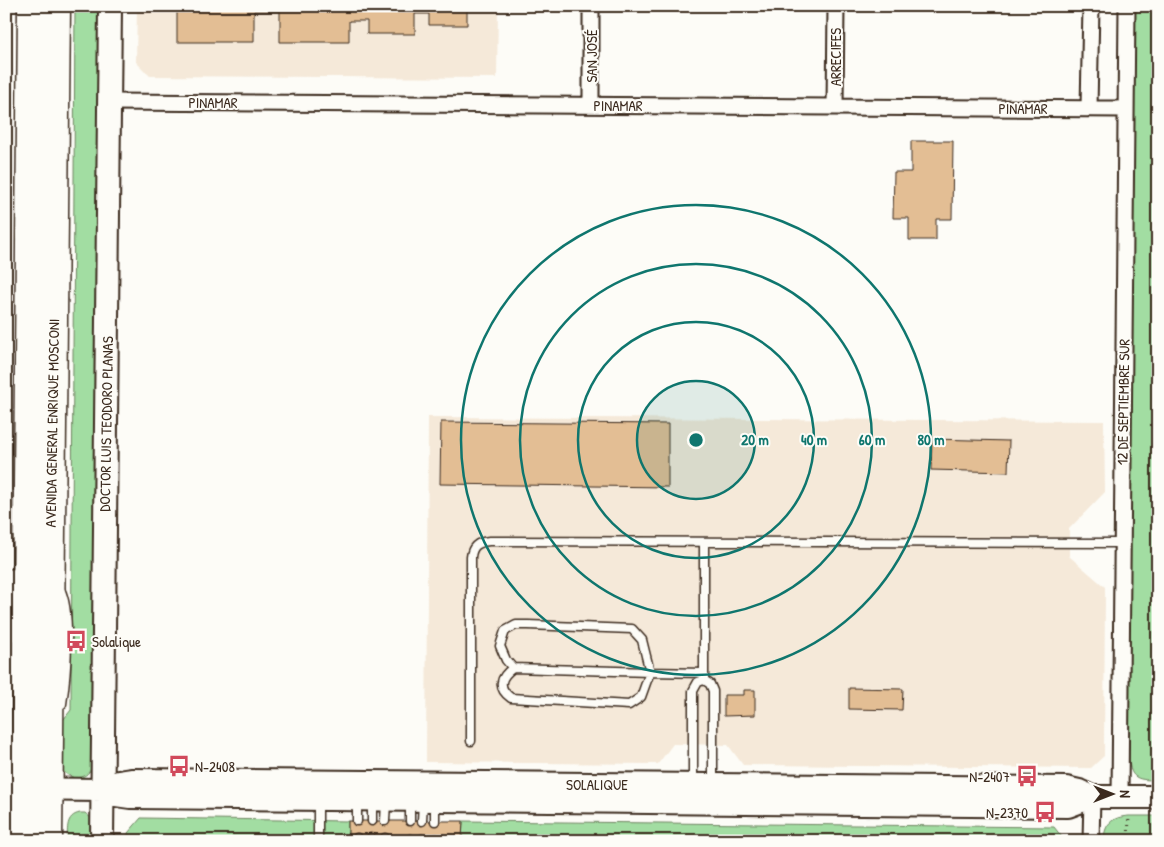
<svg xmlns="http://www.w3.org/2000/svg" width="1164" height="847" font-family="'Patrick Hand',sans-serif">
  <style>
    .built { fill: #f5e9d9 }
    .green { fill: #a2dda2; stroke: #6e8460 }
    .building { fill: #e3be94; stroke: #3b2a1e }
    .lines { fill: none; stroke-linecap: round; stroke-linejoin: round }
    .lane-casing { stroke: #3b2a1e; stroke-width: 11 }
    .street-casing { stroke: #3b2a1e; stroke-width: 19 }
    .secondary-casing { stroke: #3b2a1e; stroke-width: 26 }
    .highway-casing { stroke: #3b2a1e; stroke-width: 31 }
    .path { stroke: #3b2a1e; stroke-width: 3; stroke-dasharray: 1 4; stroke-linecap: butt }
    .lane { stroke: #fdfcf7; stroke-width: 8 }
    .street { stroke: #fdfcf7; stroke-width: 15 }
    .secondary { stroke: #fdfcf7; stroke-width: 22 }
    .highway { stroke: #fdfcf7; stroke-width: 28 }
    .ring { fill: none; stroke: #0f766e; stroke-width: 2.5 }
    .labels { text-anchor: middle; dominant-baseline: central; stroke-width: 4; stroke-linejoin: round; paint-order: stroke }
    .street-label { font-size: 15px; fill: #3b2a1e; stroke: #fdfcf7 }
    .poi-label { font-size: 15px; fill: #3b2a1e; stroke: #fdfcf7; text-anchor: start }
    .centre { fill: #0f766e; stroke: #fdfcf7; stroke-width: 2.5 }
    .ring-label { font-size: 15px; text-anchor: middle; font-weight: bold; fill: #0f766e; stroke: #fdfcf7; stroke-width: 4; stroke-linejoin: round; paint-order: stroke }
  </style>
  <rect width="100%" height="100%" fill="#fdfcf7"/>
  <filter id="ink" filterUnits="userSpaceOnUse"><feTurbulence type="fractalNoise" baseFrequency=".02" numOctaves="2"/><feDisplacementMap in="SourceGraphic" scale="10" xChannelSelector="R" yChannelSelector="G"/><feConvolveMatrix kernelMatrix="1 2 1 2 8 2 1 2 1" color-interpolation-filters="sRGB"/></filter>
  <g filter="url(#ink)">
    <path class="built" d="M137 6H498L497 78 150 76 136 62Z
      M428 417 1104 421 1105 492 1069 529V556L1105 587 1104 756 1091 768 743 765 728 745 673 744 658 764 426 762Z"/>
    <path class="green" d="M75 6H100L93 765C87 780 73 782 62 770L60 724 71 710Z
      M1134 6H1158V780C1139 780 1130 780 1129 759Z
      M80 813H85L92 819 94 841H67C68 829 65 816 80 813Z
      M1129 816H1158V841H1104C1104 824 1112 817 1129 816Z
      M141 818 348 821V841H128V833Z
      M463 821 1054 827 1065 841H462Z"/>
    <path class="building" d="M177 6H467V25H429V14H415V34H367V21H349V42H280V11H254V42H177Z
      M911 141H953L952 219H936V240H909V218H893L894 172H911Z
      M441 422 668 424V487L440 484Z
      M932 439 1009 441 1008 472 931 470Z
      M849 688 903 689 902 710 849 709Z
      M744 690H755V715L724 716V695H744Z
      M348 821H463L462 839 348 838Z"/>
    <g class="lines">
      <g class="lane-casing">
        <path id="lane" d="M704 542V678
          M60 589C72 612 66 677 62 704
          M513 668 650 672 642 640 632 629 528 625H516L505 631 500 646 506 660 513 668C500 677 497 688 511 698L629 705 641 697 650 672 704 673
          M704 680 710 684 713 691V785L710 792 702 803 695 792 693 784V691L698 682Z
          M471 741V557C472 546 478 542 489 541L1122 543
          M318 801V841
          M372 802V821
          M410 803V821
          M357 821V802
          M385 821 386 802
          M422 821 423 801
          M435 821V802
          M410 839V841
          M422 839 423 841
          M436 839 437 841
          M356 841 357 838
          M371 841V838
          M385 841V838"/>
      </g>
      <g class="street-casing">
        <path id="street" d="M109 102 1126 109
          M591 105V6
          M835 107 836 6
          M1089 108 1091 6
          M1120 797 1127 6
          M1091 841 1092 797"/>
      </g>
      <g class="secondary-casing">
        <path id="secondary" d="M6 789 103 790 116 795 130 797 1068 806 1092 797
          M103 790 118 782 131 780 1066 788 1079 791 1092 797H1158
          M102 841 110 6"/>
      </g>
      <g class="highway-casing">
        <path id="highway" d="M6 628 14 583
          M25 841 32 6
          M48 841 56 6"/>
      </g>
      <path class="path" d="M1128 841 1129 816"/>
      <use href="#lane" class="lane"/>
      <use href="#street" class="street"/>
      <use href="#secondary" class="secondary"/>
      <use href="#highway" class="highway"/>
    </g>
  </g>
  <circle cx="696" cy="440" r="59" fill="#0f766e" fill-opacity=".12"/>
  <g class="ring">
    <circle cx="696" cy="440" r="59"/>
    <circle cx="696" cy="440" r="118"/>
    <circle cx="696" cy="440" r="176"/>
    <circle cx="696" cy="440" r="235"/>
  </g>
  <defs>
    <g id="bus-bare" transform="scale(1.725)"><path d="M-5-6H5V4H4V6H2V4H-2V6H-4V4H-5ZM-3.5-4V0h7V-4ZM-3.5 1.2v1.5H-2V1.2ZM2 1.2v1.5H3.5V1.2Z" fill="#d1495b" stroke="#fdfcf7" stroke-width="2.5" paint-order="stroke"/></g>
  </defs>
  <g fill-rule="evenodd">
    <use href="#bus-bare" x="76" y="641"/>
    <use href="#bus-bare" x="179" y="766"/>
    <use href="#bus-bare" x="1027" y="776"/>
    <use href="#bus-bare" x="1045" y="812"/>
  </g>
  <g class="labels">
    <g class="street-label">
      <text transform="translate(591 56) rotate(-90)">SAN JOSÉ</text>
      <text transform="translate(835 57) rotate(-90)">ARRECIFES</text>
      <text x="213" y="102">PINAMAR</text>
      <text x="618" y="105">PINAMAR</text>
      <text x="1023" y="108">PINAMAR</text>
      <text transform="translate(1123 402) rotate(-89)">12 DE SEPTIEMBRE SUR</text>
      <text transform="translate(52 423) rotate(-89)">AVENIDA GENERAL ENRIQUE MOSCONI</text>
      <text transform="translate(106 424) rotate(-89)">DOCTOR LUIS TEODORO PLANAS</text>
      <text x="597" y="784">SOLALIQUE</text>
    </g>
    <g class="poi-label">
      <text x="92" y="641">Solalique</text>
      <text x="195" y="766">N-2408</text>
      <text x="1010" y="776" text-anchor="end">N-2407</text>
      <text x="1028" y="812" text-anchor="end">N-2370</text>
    </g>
  </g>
  <circle cx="696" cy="440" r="8" class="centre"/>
  <g class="ring-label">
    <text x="755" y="445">20 m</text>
    <text x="814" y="445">40 m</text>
    <text x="872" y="445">60 m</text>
    <text x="931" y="445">80 m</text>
  </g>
  <rect width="1164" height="847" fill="none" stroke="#fdfcf7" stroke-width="25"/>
  <rect x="12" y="12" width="1139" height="822" fill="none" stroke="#3b2a1e" stroke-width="2" filter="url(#ink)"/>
  <g transform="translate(1112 794) rotate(90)" stroke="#fdfcf7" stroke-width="4" paint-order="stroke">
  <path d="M0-4L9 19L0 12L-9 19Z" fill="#3b2a1e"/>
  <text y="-8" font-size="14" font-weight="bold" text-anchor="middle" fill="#3b2a1e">N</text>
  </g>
</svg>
